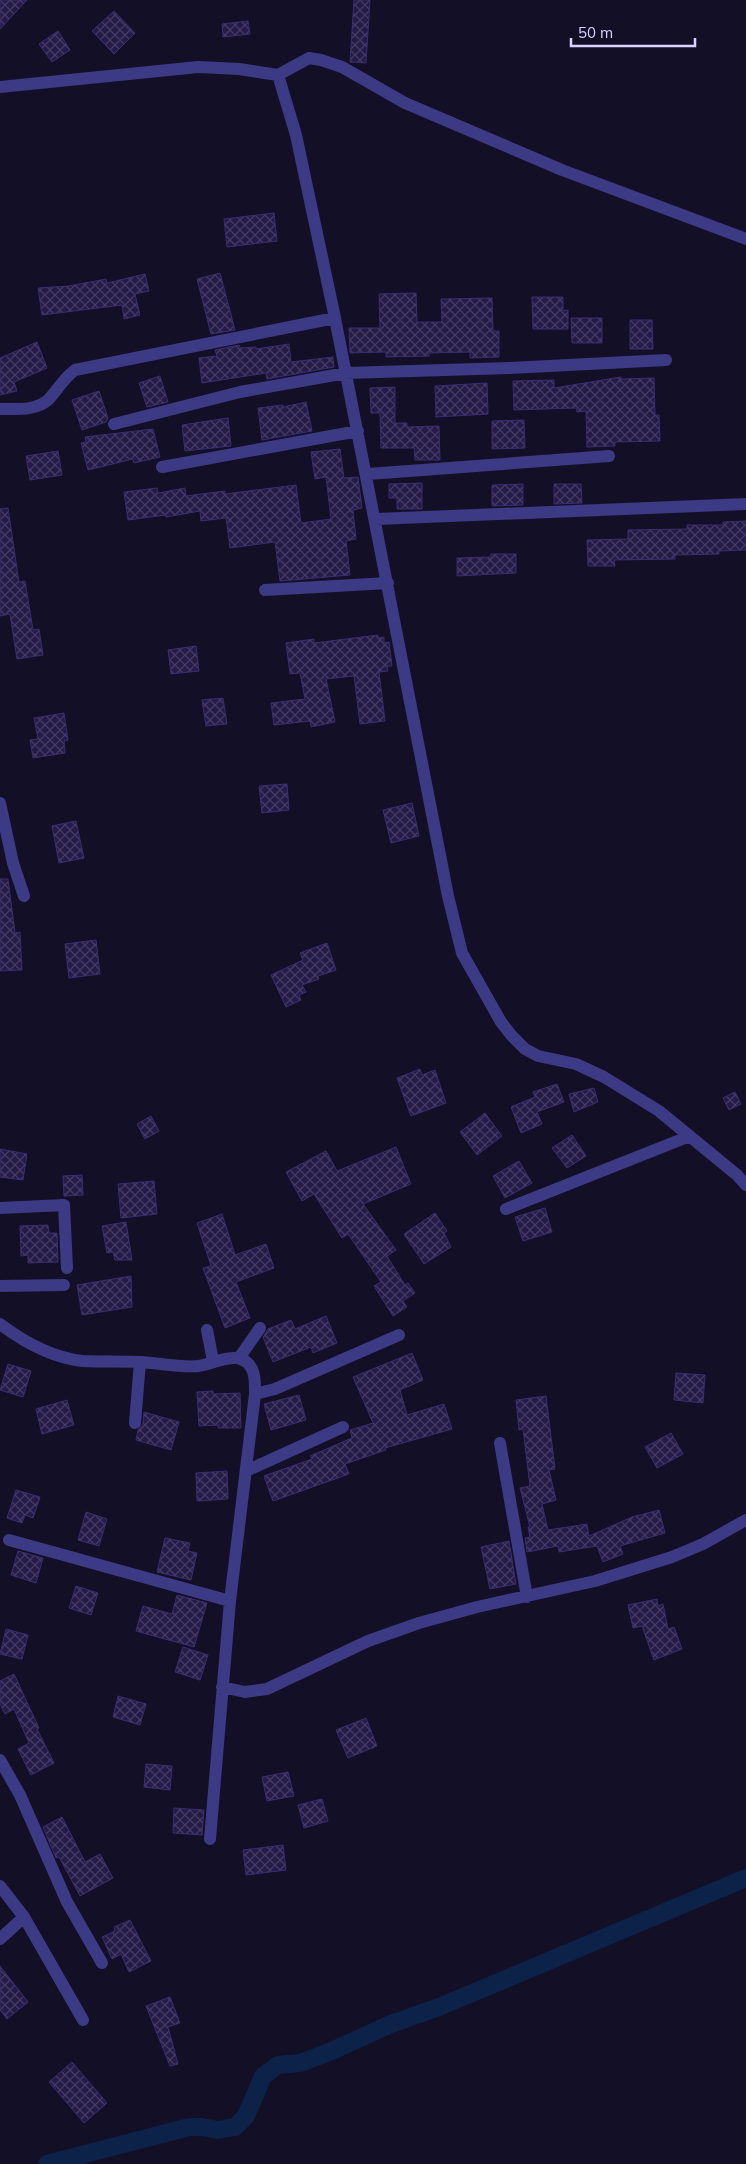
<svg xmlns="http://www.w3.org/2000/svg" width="746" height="2164" font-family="Mulish,sans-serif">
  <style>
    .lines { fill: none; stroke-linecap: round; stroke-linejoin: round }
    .canal { stroke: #0c2248; stroke-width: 18 }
    .building { fill: url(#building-cross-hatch); stroke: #3b2d73 }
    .minor { stroke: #3d3a85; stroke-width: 12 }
  </style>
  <defs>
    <pattern id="building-cross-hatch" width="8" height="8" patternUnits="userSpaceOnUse" patternTransform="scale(1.25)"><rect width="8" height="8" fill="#241b47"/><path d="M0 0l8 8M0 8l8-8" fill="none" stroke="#433b63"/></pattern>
  </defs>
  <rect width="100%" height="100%" fill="#130f26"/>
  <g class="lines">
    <path class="canal" d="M47 2164 189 2127H202L218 2130 235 2127 246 2116 263 2076 278 2065 300 2063 327 2053 391 2024 439 2007 746 1878"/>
  </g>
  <path class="building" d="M0 0H27L0 29Z
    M354 0H370L366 63 350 62Z
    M114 11 135 33 114 54 92 31Z
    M248 21 250 34 223 37 222 24Z
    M58 31 70 50 52 62 39 44Z
    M274 213 277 241 227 247 224 219Z
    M220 273 235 330 211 334 197 279Z
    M145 274 149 291 135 294 140 315 124 319 122 305 42 315 38 288 69 286 106 279 107 283Z
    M416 293 417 322H442L441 299 492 298 493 331H499V357L470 358V352L429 353V356L386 357V352L350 353 349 328H380L379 294Z
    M532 297H563V311L568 310V329H533Z
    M571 318H602V343H572Z
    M630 320H652L653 349H630Z
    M37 342 47 368 14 382 17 391 0 395V358Z
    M289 344 291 362 333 357 334 367 267 379 266 373 202 383 199 358 217 356 215 350 239 345 240 348 256 347V349Z
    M160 376 168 402 147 407 139 383Z
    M621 377V379L654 378 655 415H659L660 441 615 442V446L587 447 586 411 577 412 576 408 514 410 513 381 554 380V388Z
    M487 383 488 414 436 417 435 386Z
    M395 387V423H407V427L439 426 440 460H415L414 448H381L380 413H371L370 388Z
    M99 391 108 418 106 422 82 430 72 400Z
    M306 402 312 431 262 440 258 408 283 405V407Z
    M228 418 231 446 185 451 182 425Z
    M524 420 525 448 492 449V421Z
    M153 429 160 457 134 463 133 459 88 470 81 443 86 442 85 437Z
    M340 449 344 478 358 477 362 508 353 510 356 539 346 541 350 575 280 581 275 542 230 548 226 518 201 521 200 511 166 517V515L128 520 124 492 157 488 158 493 185 488 186 496 225 491V494L296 485 301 523 331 519 326 477 315 479 311 452Z
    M58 451 62 475 30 480 26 456Z
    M422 483V509H397V498H389V484Z
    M523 484V505L492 506V485Z
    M554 484H581L582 503 554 504Z
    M8 508 19 582 25 581 33 630 39 629 43 655 17 659 10 614 0 616V509Z
    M746 521V550L719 551V554L675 555V559L614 560 615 566H588L587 540 628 539V530L687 529V525H723V522Z
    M491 554H516V573L457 576V558L491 557Z
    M378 635V638L384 637V643L389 642 392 666H387L388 671 379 672 385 721 360 724 354 676 326 679 335 722 311 727 310 721 274 725 271 703 305 699 300 673 290 674 286 643 314 639V643Z
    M196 646 199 671 171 674 168 650Z
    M223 698 227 724 206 726 202 700Z
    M64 713 68 740 64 741 65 753 33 758 30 740 38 739 34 718Z
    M287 784 289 810 262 813 259 786Z
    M412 803 419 836 391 843 383 810Z
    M76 821 84 858 59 863 52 826Z
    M0 879H8L15 933 20 932 22 970 0 971Z
    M96 940 100 974 69 978 65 944Z
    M327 943 336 970 318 976 319 979 302 985 306 992 299 995 301 1000 286 1007 271 975 303 960 300 953Z
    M420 1069 422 1075 435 1070 446 1103 411 1116 397 1078Z
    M557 1084 564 1102 537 1112 542 1124 521 1133 511 1107 535 1097 533 1092Z
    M594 1088 598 1102 574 1112 569 1094Z
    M735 1092 741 1104 729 1110 723 1098Z
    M485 1113 502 1136 477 1155 460 1132Z
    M151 1116 159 1131 145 1139 137 1124Z
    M572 1135 586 1156 567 1168 552 1148Z
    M396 1147 411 1184 363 1204 396 1250 387 1256 405 1285 408 1283 415 1293 403 1301 407 1307 393 1316 374 1286 381 1282 348 1234 342 1238 314 1194 302 1201 286 1172 326 1151 337 1171Z
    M0 1149 27 1154 23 1180 0 1177Z
    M519 1161 532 1183 505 1198 493 1176Z
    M82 1175 83 1195 64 1196 63 1176Z
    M154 1181 157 1214 121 1218 118 1184Z
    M545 1208 552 1232 523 1241 515 1217Z
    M435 1213 447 1231 444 1233 451 1247 424 1264 404 1234Z
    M222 1214 235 1255 266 1244 274 1268 236 1282 250 1318 225 1328 203 1268 211 1266 197 1223Z
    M126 1222 132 1260H115L113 1252 107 1253 102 1226Z
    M48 1225 49 1233H57L58 1262 28 1263V1255L21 1256 20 1226Z
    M131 1276 132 1307 82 1315 77 1285Z
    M326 1316 337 1343 313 1353 311 1347 273 1362 263 1337 268 1329 291 1320 295 1329Z
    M412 1353 423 1380 400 1390 407 1415 444 1404 452 1429 385 1448 386 1450 345 1464 349 1474 273 1501 264 1476 312 1459 310 1456 352 1438 350 1430 373 1423 353 1377Z
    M8 1364 31 1371 23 1397 0 1390Z
    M676 1373 705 1375 703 1403 674 1400Z
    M213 1391V1394L240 1393 241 1428H218V1425L199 1426 197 1392Z
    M299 1395 306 1420 271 1430 264 1404Z
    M546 1396 555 1469 549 1470 556 1500 542 1504 548 1530 587 1524 589 1536 632 1517 659 1510 665 1533 620 1546 623 1554 603 1562 597 1546 559 1552 558 1546 527 1552 525 1538 530 1537 528 1527H530L520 1488 530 1486 523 1429 519 1430 516 1400Z
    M67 1400 74 1425 42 1434 36 1409Z
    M144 1412 179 1422 171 1450 136 1440 138 1430 143 1424Z
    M671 1433 683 1454 657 1468 645 1447Z
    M227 1471 228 1499 197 1501 196 1473Z
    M16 1490 40 1497 33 1518 25 1515 22 1523 7 1518Z
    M86 1512 107 1519 99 1546 78 1540Z
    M165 1538 190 1543 188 1551 197 1553 191 1580 157 1572Z
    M509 1541 516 1584 490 1589 481 1547Z
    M18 1551 43 1558 36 1583 11 1575Z
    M76 1586 98 1593 91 1615 69 1608Z
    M177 1595 207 1603 194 1647 136 1631 143 1606 172 1614Z
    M657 1599 658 1606 663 1604 668 1629 674 1627 682 1649 654 1660 642 1626 633 1628 628 1605Z
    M6 1629 28 1635 22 1659 0 1654Z
    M183 1647 208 1655 200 1680 175 1672Z
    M14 1674 39 1728 37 1729 54 1763 31 1775 18 1749 29 1743 14 1709 5 1714 0 1704V1681Z
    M118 1696 146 1704 140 1725 113 1717Z
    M366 1718 377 1746 348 1758 336 1730Z
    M146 1764 172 1766 170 1790 144 1787Z
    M288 1772 294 1796 267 1801 262 1777Z
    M322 1799 328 1821 304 1828 298 1805Z
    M174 1808 204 1810 202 1835 173 1833Z
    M62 1817 85 1862 100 1854 113 1878 80 1896 59 1857 56 1858 43 1827Z
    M283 1845 286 1870 246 1875 243 1850Z
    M130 1920 151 1961 129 1972 121 1954 112 1959 102 1937 115 1931 114 1927Z
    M0 1966 28 2002 7 2019 0 2010Z
    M170 1997 180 2023 168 2027 178 2064 170 2066 146 2006Z
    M72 2062 107 2103 84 2123 49 2082Z"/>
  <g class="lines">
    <path class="minor" d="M278 75 296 135 335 318 448 896 462 953 501 1022 512 1036 525 1049 538 1056 576 1064 604 1077 659 1111 737 1175 746 1185
      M0 87 198 67 239 69 278 75 309 58 321 60 342 67 405 103 562 170 746 239
      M0 409C16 409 37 411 49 399 58 389 64 378 75 370L335 318
      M114 424 240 392 346 373 510 368 666 360
      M162 467 358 431
      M368 474 609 456
      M376 519 746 504
      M265 590 388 583
      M0 803 13 863 24 896
      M0 1208 64 1205 67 1268
      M506 1209 690 1136
      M0 1286 64 1285
      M0 1324C24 1342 53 1358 83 1361 102 1362 122 1361 141 1362 158 1363 182 1368 198 1366 212 1364 230 1354 243 1360 256 1366 255 1382 255 1394L230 1601 210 1839
      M207 1330 213 1361
      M239 1358 260 1328
      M255 1394 275 1389 399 1335
      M135 1423 140 1362
      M500 1443 527 1597
      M246 1471 343 1427
      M9 1540 230 1601
      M222 1687 245 1692 267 1689 368 1641 419 1623 477 1607 595 1581 672 1557 703 1544 746 1520
      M0 1760 20 1795 67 1902 102 1963
      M0 1886 24 1917 83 2020
      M0 1939 24 1917"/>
  </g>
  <path d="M571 38v8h124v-8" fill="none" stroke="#d9d4ff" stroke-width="2.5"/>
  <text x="578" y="38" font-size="15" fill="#d9d4ff" stroke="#130f26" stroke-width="4" paint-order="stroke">50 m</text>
</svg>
